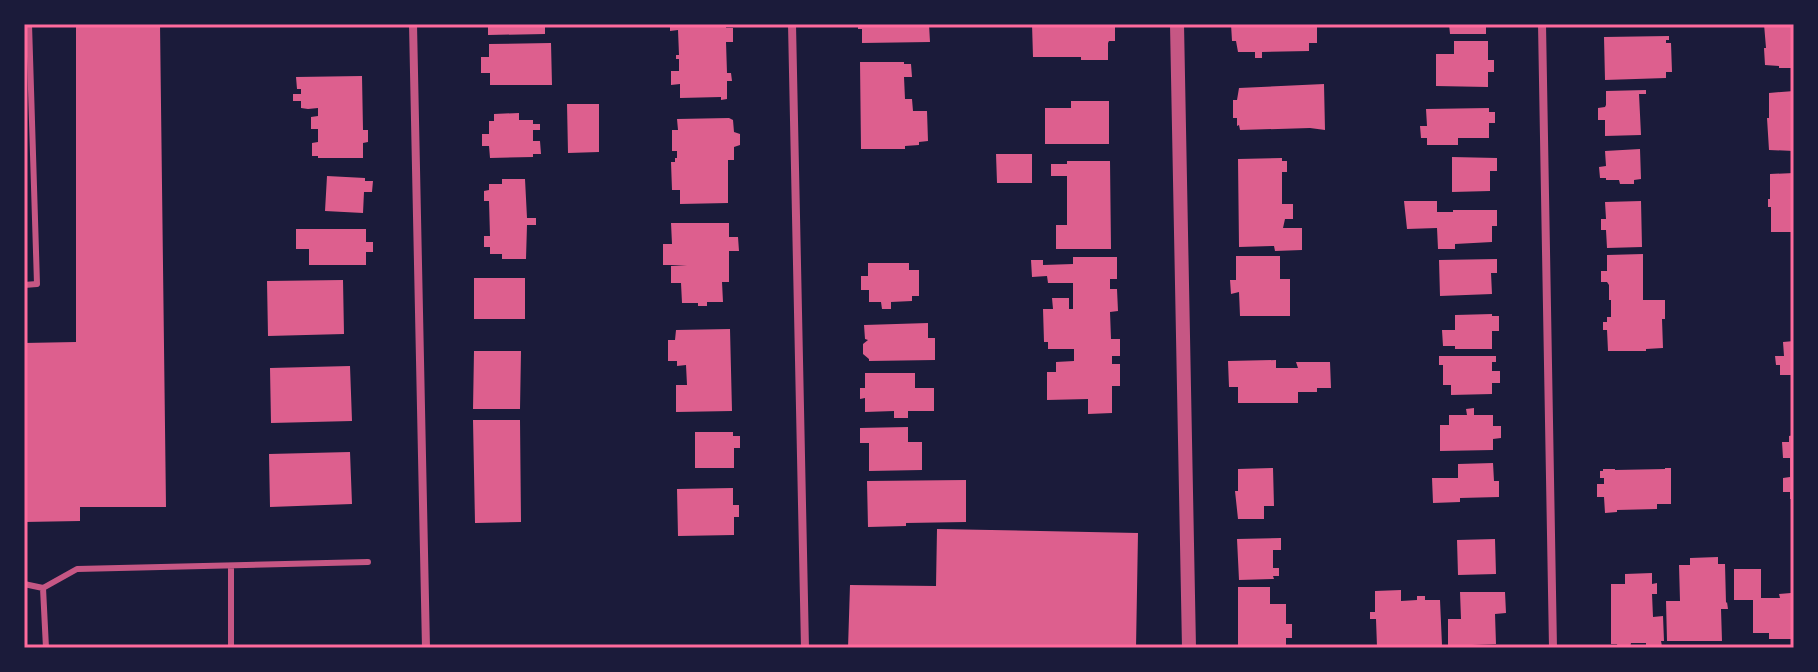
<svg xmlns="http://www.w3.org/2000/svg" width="1818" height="672" font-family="'Sofia Sans Condensed',sans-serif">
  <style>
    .building { fill: #dd5f8e }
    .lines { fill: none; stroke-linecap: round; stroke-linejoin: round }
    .service { stroke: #c65784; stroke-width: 6 }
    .minor { stroke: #c65784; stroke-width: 8 }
    .tertiary { stroke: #c65784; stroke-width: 14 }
    .neatline { fill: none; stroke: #ff6b9d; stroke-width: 3 }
  </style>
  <rect width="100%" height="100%" fill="#1b1b3a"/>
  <path class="building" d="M76 24H160L166 507H80V521L24 522V343L76 342Z
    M488 24H545V34L488 35Z
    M670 24H726V28H733V42H726L727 73H731L732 81H727V99L721 100V97L680 98V84L671 85V71H679V59H676V55H679L678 30 670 31Z
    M858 24H929L930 42 862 43V29H858Z
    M1032 24H1107L1109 27H1115V41H1109L1108 43V60H1081V57H1033Z
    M1231 24H1317V43H1309V51L1262 52V58H1255V52H1238L1236 41H1232Z
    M1449 24H1486V34H1450Z
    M1764 24H1794V68H1779V66L1765 65 1764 48H1766Z
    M1669 36V40H1666V43H1671L1672 72H1666V78L1605 80 1604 37Z
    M1454 41H1488V60H1494V72H1488V87L1436 86V54H1454Z
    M551 43 552 85H490V73H481V57H489V44Z
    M860 62H904V64H911L912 77H904L905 99H912L913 111H927L928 141 919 142V145L905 146V149H861Z
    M362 76 363 130H368V142L363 143V158H318V156H312V143L318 142V129H311V117L318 116V108L308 109 301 108V101H293V94H301V89H297L296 77Z
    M1324 84 1325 130 1310 128 1240 130 1239 125 1237 126V118H1233V100H1237L1239 88Z
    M1646 90V94H1639L1641 135 1605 136V120H1598V108L1605 107 1606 105V91Z
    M1794 91V151L1769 150 1767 118H1769V93Z
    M1071 101H1109V144H1045V108H1071Z
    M567 104H599V152L568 153Z
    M1489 108V112H1495V123H1489V138H1458V145H1427V138H1421L1420 126H1427L1426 109Z
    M519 113V120H533V124H540V130H533V141H540L541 154H533V157L490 158 489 146H482V134H489V121H494V114Z
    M729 118 733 120 734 132 740 134V145L734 147V160H728V203L680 204V190H672L671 162H675V158H677V151H672V130H678L677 119Z
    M1640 149 1641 179 1634 180V184H1620L1619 180H1606V178H1600L1599 167 1606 166 1605 151Z
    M996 154H1032V183H997Z
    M1452 157 1497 158V171H1490V191L1452 192Z
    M1282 158V161H1287V172H1282V204H1293V219H1285L1283 228H1302V250L1275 251 1274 246 1239 247 1238 159Z
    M1067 161H1110L1111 249H1056V225H1067V176H1051V164H1067Z
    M1794 173V232H1771V207H1768V199H1770V174Z
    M327 176 365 178V181H373L372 192H364L363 213 325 211Z
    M502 179H525L527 218H536V225H527L526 259H502V254H490V247H484V236H490L489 201H484V191L489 190V184H502Z
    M1404 201H1437V212H1453V210H1497V226H1492V242L1455 244V249H1438L1437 228 1407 229Z
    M1641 201 1642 247 1607 248 1606 230H1601V219H1606L1605 202Z
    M671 223H729V237H738L739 251H729V282H722L723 302H707V306H698V303H682L681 283H671V266L687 265H663V244H672Z
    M296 229H366V242H373V252H366V265H309V249H296Z
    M1643 254V300H1665V319H1662L1663 348 1646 349V351H1608L1607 330H1603V322H1607V317H1611V300H1609V285L1607 282H1601V271H1607V255Z
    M1236 256H1280V279H1290V316H1240L1239 292 1231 294 1230 280H1236Z
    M1073 257H1117V279H1110V289H1117L1118 311 1110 312 1111 339H1120V356H1112V364H1120V386H1112V413L1088 414V399L1047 400V372H1056V362L1074 361V349H1048V342H1044L1043 309H1053L1052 298H1069V309H1073V283H1048L1047 276 1032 277 1031 260H1043V265L1073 264Z
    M1497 259V273H1491L1492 294 1440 296 1439 260Z
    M868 263H909V270H919V296H912V301L891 302V309H882L881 302H869V290H861V276H868Z
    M474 278H525V319H474Z
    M343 280 344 334 268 336 267 281Z
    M1492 314V316H1499V331H1492V349H1455V346H1443L1442 330H1455V315Z
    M928 323V338H935V360L869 361V359L863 354V344L868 340 865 339 864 325Z
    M730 329 732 411 676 412V385H687L686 365 677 366V361H668V340H675L676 330Z
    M1794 341V375H1780V365H1776L1775 356H1784L1783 342Z
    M474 351H521L520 409H473Z
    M1439 356H1496V362H1492V371H1500V383H1492V394L1451 395V385H1443V365H1439Z
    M1276 360V368H1298L1296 362H1330L1331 388H1317V392H1298V403H1238V387H1229L1228 361Z
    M350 366 352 421 271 423 270 368Z
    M865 373H915V388H934V411H908V418H894V411L865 412V398L860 399V388H865Z
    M1474 408V415H1493V426H1501V438L1493 439V450L1440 451V425H1449V415H1467L1466 409Z
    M473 420H520L521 522 475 523Z
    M908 427V442H922V470L869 471V443H860V428Z
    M695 432H733V436H740V448H734V468H695Z
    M1794 435V499H1790V492H1783V478L1790 477V458H1783L1782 442H1789V436Z
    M350 452 352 504 270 507 269 454Z
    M1493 463 1494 481H1499V497L1460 498V502L1433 503 1432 478H1458V464Z
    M1273 468 1274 506H1264V519H1238L1235 491H1238V469Z
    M1665 468H1671V504H1657V509L1617 510V512L1605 513 1604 497H1597V484H1604V478H1600V471H1603V469H1615V470L1665 469Z
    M966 480V522L906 523V526L868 527 867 481Z
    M733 488V505H739V517H734V535L678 536 677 489Z
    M937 529 1138 533 1136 648H848L850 585 936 586Z
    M1281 538V550H1273V568H1279V576H1273L1274 579 1239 580 1237 539Z
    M1495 539 1496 574 1458 575 1457 540Z
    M1718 557V564H1725L1726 603 1727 602 1728 609H1721L1722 641H1667L1666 601H1680L1679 565H1690V558Z
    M1734 569H1761V598H1780L1779 594 1791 593V598H1794V639H1769V633H1753V600H1734Z
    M1652 573V584L1657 583V594H1652L1653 617 1663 616 1664 641H1661L1662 646 1646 647V643H1631L1630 648H1618L1617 644H1611V584H1625V574Z
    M1238 587H1270V604H1286V624H1292V638H1286V648H1238Z
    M1401 590V601L1417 600V596H1425V600H1440L1442 645H1428V647H1377L1376 619H1370V612H1375V591Z
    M1460 592H1505L1506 613 1495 614 1496 644 1448 646V619H1461Z"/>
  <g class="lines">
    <path class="service" d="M24 285 37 284 29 24
      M231 566V648
      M24 584 43 588
      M46 648 43 588 77 569 368 562
      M274 648H372"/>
    <path class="minor" d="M413 24 426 648
      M792 24 805 648
      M1542 24 1553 648"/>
    <path class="tertiary" d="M1177 24 1189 648"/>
  </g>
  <rect width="1818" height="672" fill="none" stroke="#1b1b3a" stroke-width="52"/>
  <rect x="26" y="26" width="1766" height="620" class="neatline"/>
</svg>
